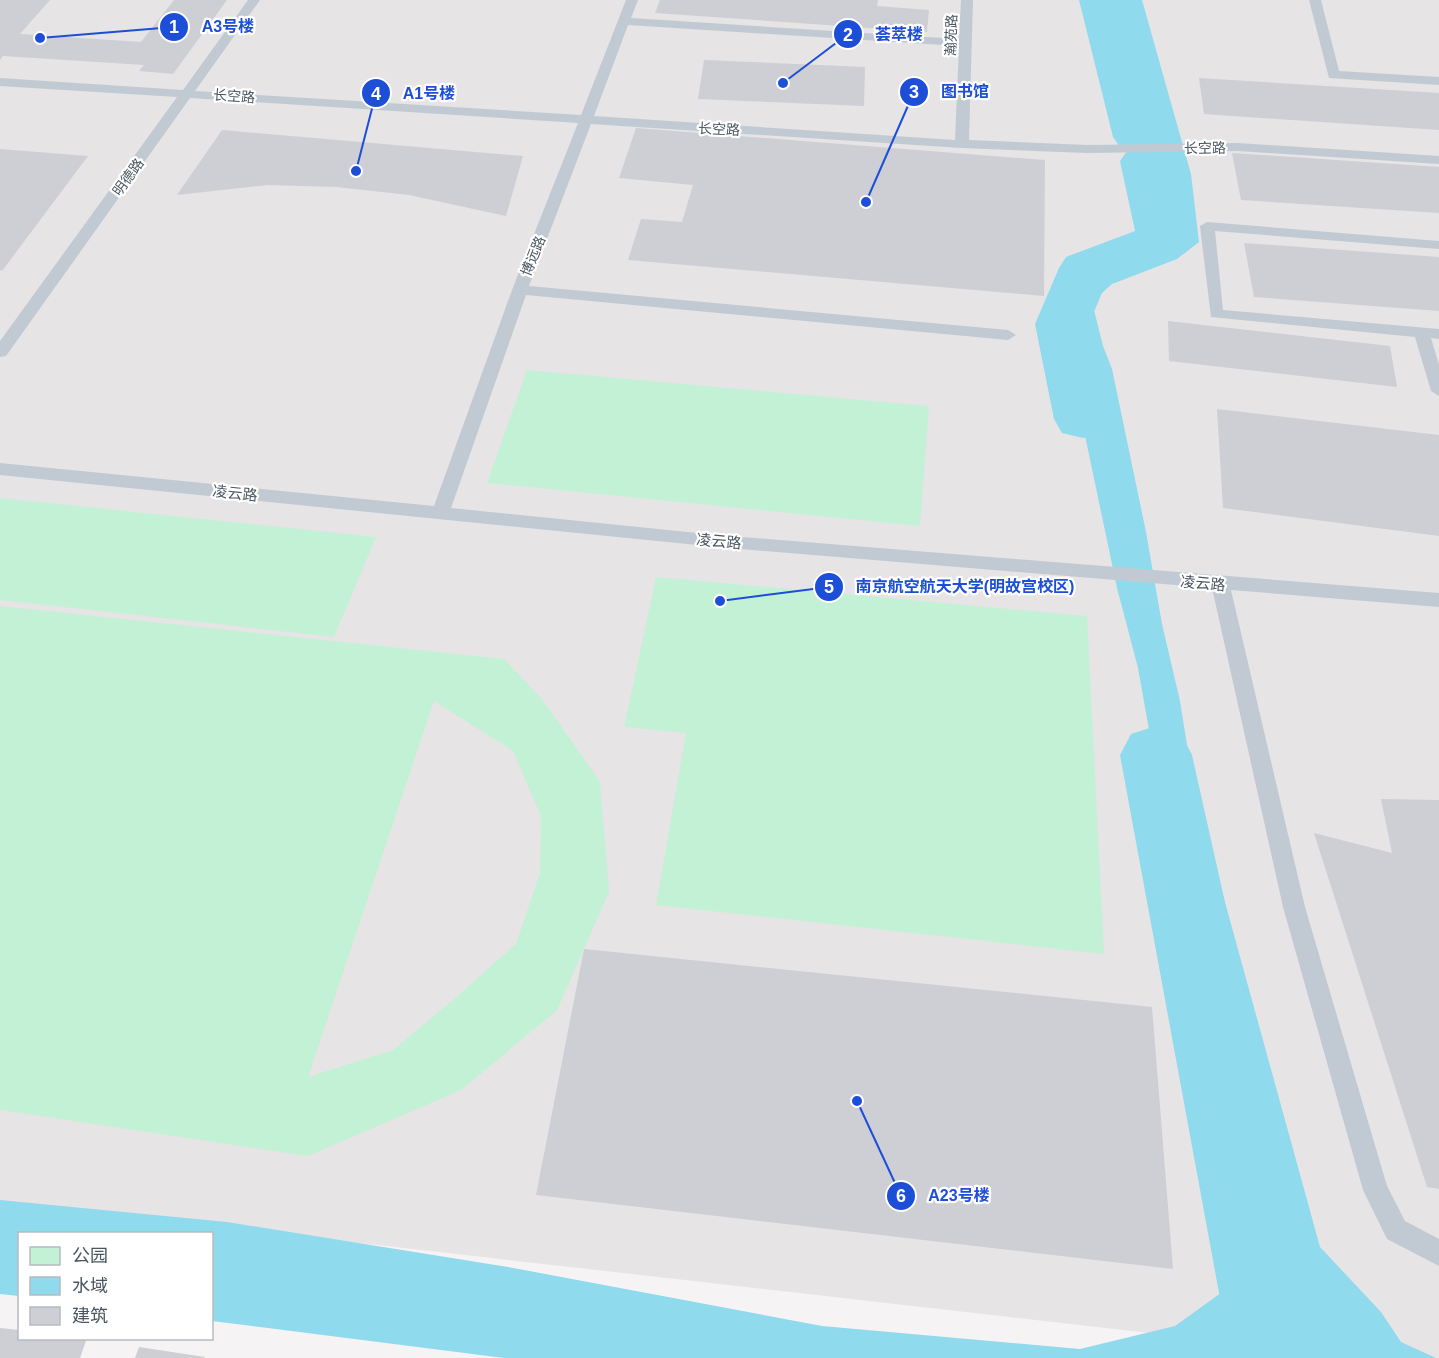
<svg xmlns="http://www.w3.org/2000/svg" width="1439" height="1358" font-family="Helvetica,'Noto Sans SC',sans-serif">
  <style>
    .education { fill: #e6e4e5 }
    .green { fill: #c3f1d5; fill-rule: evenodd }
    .water { fill: #90daee }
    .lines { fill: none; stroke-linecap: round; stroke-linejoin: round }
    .river { fill: #90daee; fill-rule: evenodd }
    .building { fill: #cdcfd5 }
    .service { fill: #c1cad2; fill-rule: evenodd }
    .labels { text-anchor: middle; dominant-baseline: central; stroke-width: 4.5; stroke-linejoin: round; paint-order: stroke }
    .far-street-label { font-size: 14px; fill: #4a5661; stroke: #fff }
    .street-label { font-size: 15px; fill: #4a5661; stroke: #fff }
    .leader { fill: none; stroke: #1d4ed8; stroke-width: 2 }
    .callout-dot { fill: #1d4ed8; stroke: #fff; stroke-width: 2 }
    .mark-label { font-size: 18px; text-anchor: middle; font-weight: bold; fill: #fff }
    .callout-label { font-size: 16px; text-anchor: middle; font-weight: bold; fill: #1d4ed8; stroke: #fff; stroke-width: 4.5; stroke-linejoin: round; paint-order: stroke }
  </style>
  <rect width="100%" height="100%" fill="#f5f3f3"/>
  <path class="education" d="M0 0H1439V1358H1369L0 1202Z"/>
  <path class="green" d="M527 370 929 406 920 526 487 483Z
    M0 498 376 537 334 637 0 600Z
    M656 577 1087 616 1104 954 656 905 686 733 624 727Z
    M0 606 504 659 542 699 600 782 609 892 557 1010 461 1090 308 1156 0 1110ZM434 701 513 751 541 816 540 873 516 944 453 1000 393 1050 308 1077Z"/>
  <path class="water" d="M1112 0H1142L1191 174 1199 242 1177 259 1112 284 1092 302 1103 346 1112 369 1146 532 1162 624 1180 701 1190 764 1215 866 1320 1247 1381 1312 1401 1342 1436 1358H504L212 1321V1234H20L19 1296 0 1294V1200L227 1222 508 1267 822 1326 1080 1349 1175 1326 1232 1285 1261 1214 1218 1047 1158 780 1138 668 1117 588 1057 302 1066 278 1088 264 1148 240 1163 221Z"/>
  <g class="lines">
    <path class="river" d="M1079 0H1121L1161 137 1150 148 1161 151 1168 161 1189 239 1181 250 1108 278 1089 324 1112 419 1104 433 1083 438 1062 433 1054 419 1035 324 1059 268 1066 257 1135 231 1120 161 1127 151 1131 150 1120 147 1113 137Z
      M1156 726 1181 734 1192 755 1327 1358H1231L1120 755 1131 734Z"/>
  </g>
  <path class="building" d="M0 0H50L20 34 141 42 174 0H227L173 74 139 71 144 65 3 56 0 60Z
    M660 0H878L877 6 929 10 927 32 655 13Z
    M704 60 865 67 864 106 698 99Z
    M1199 78 1439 93V130L1204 114Z
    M636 128 1045 160 1044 296 628 260 641 219 682 222 693 185 619 178Z
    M222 130 523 156 506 216 409 195 336 187 268 185 177 195Z
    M0 149 88 156 2 271 0 270Z
    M1232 153 1439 167V213L1241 200Z
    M1244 243 1439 257V311L1254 297Z
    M1168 321 1390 346 1397 387 1169 361Z
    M1217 409 1439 435V536L1223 508Z
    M1381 799 1439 800V1189L1427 1187 1314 833 1392 853Z
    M584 949 1152 1007 1173 1269 536 1195Z
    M0 1328 20 1330V1338H87L80 1358H0Z
    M139 1347 205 1357 204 1358H135Z"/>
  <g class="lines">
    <path class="service" d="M248 0H260L195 91 581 115 626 0H638L631 18 959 39 961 0H973L969 140 1087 145 1238 143 1439 156V164L1238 151 1087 153 962 148 591 124 529 286 1008 330 1016 335 1008 340 526 295 451 508 717 535 1439 593V607L1231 590 1305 907 1387 1186 1405 1221 1439 1239V1266L1387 1239 1363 1190 1283 907 1212 588 717 547 0 475V463L434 506 512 290 578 123 190 98 6 356 0 357V341L177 97 0 86V78L183 90ZM628 25 959 46 955 140 594 116Z
      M1309 0H1321L1339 71 1439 77V85L1329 78Z
      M1207 222 1439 241V249L1215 231 1223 310 1439 329V339L1431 338 1439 365V396L1431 391 1415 337 1211 317 1200 226Z"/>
  </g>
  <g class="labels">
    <g class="far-street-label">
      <text transform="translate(951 35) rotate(-88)">瀚苑路</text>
      <text transform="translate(234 96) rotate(4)">长空路</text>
      <text transform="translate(719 129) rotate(3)">长空路</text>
      <text transform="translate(1205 148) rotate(-1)">长空路</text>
      <text transform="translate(128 177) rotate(-54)">明德路</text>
      <text transform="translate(533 256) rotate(-68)">博远路</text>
    </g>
    <g class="street-label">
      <text transform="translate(235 493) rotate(6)">凌云路</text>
      <text transform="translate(719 541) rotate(5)">凌云路</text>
      <text transform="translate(1203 583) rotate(5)">凌云路</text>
    </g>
  </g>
  <path class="leader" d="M40 38L174 27M783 83L848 34M866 202L914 92M356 171L376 93M720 601L829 587M857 1101L901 1196"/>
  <g class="callout-dot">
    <circle cx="40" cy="38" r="6"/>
    <circle cx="783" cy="83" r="6"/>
    <circle cx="866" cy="202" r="6"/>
    <circle cx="356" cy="171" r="6"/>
    <circle cx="720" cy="601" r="6"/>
    <circle cx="857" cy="1101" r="6"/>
    <circle cx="174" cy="27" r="15"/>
    <circle cx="848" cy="34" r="15"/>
    <circle cx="914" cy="92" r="15"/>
    <circle cx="376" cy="93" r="15"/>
    <circle cx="829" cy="587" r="15"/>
    <circle cx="901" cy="1196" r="15"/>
  </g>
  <g class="mark-label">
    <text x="174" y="33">1</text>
    <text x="848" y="41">2</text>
    <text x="914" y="98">3</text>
    <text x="376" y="100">4</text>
    <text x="829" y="593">5</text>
    <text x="901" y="1202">6</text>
  </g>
  <g class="callout-label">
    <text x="228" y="32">A3号楼</text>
    <text x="899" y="40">荟萃楼</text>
    <text x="965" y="97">图书馆</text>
    <text x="429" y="99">A1号楼</text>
    <text x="965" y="592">南京航空航天大学(明故宫校区)</text>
    <text x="959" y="1201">A23号楼</text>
  </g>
  <rect x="18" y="1232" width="195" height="108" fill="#ffffff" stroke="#b7bbc0" stroke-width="1.5"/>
  <rect x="30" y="1247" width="30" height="18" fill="#c3f1d5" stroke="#b7bbc0" stroke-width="1.5"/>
  <text x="72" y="1262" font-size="18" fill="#4a5661">公园</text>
  <rect x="30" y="1277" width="30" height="18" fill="#90daee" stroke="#b7bbc0" stroke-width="1.5"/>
  <text x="72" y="1292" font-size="18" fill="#4a5661">水域</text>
  <rect x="30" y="1307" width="30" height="18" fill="#cdcfd5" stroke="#b7bbc0" stroke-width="1.5"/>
  <text x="72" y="1322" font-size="18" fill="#4a5661">建筑</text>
</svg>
